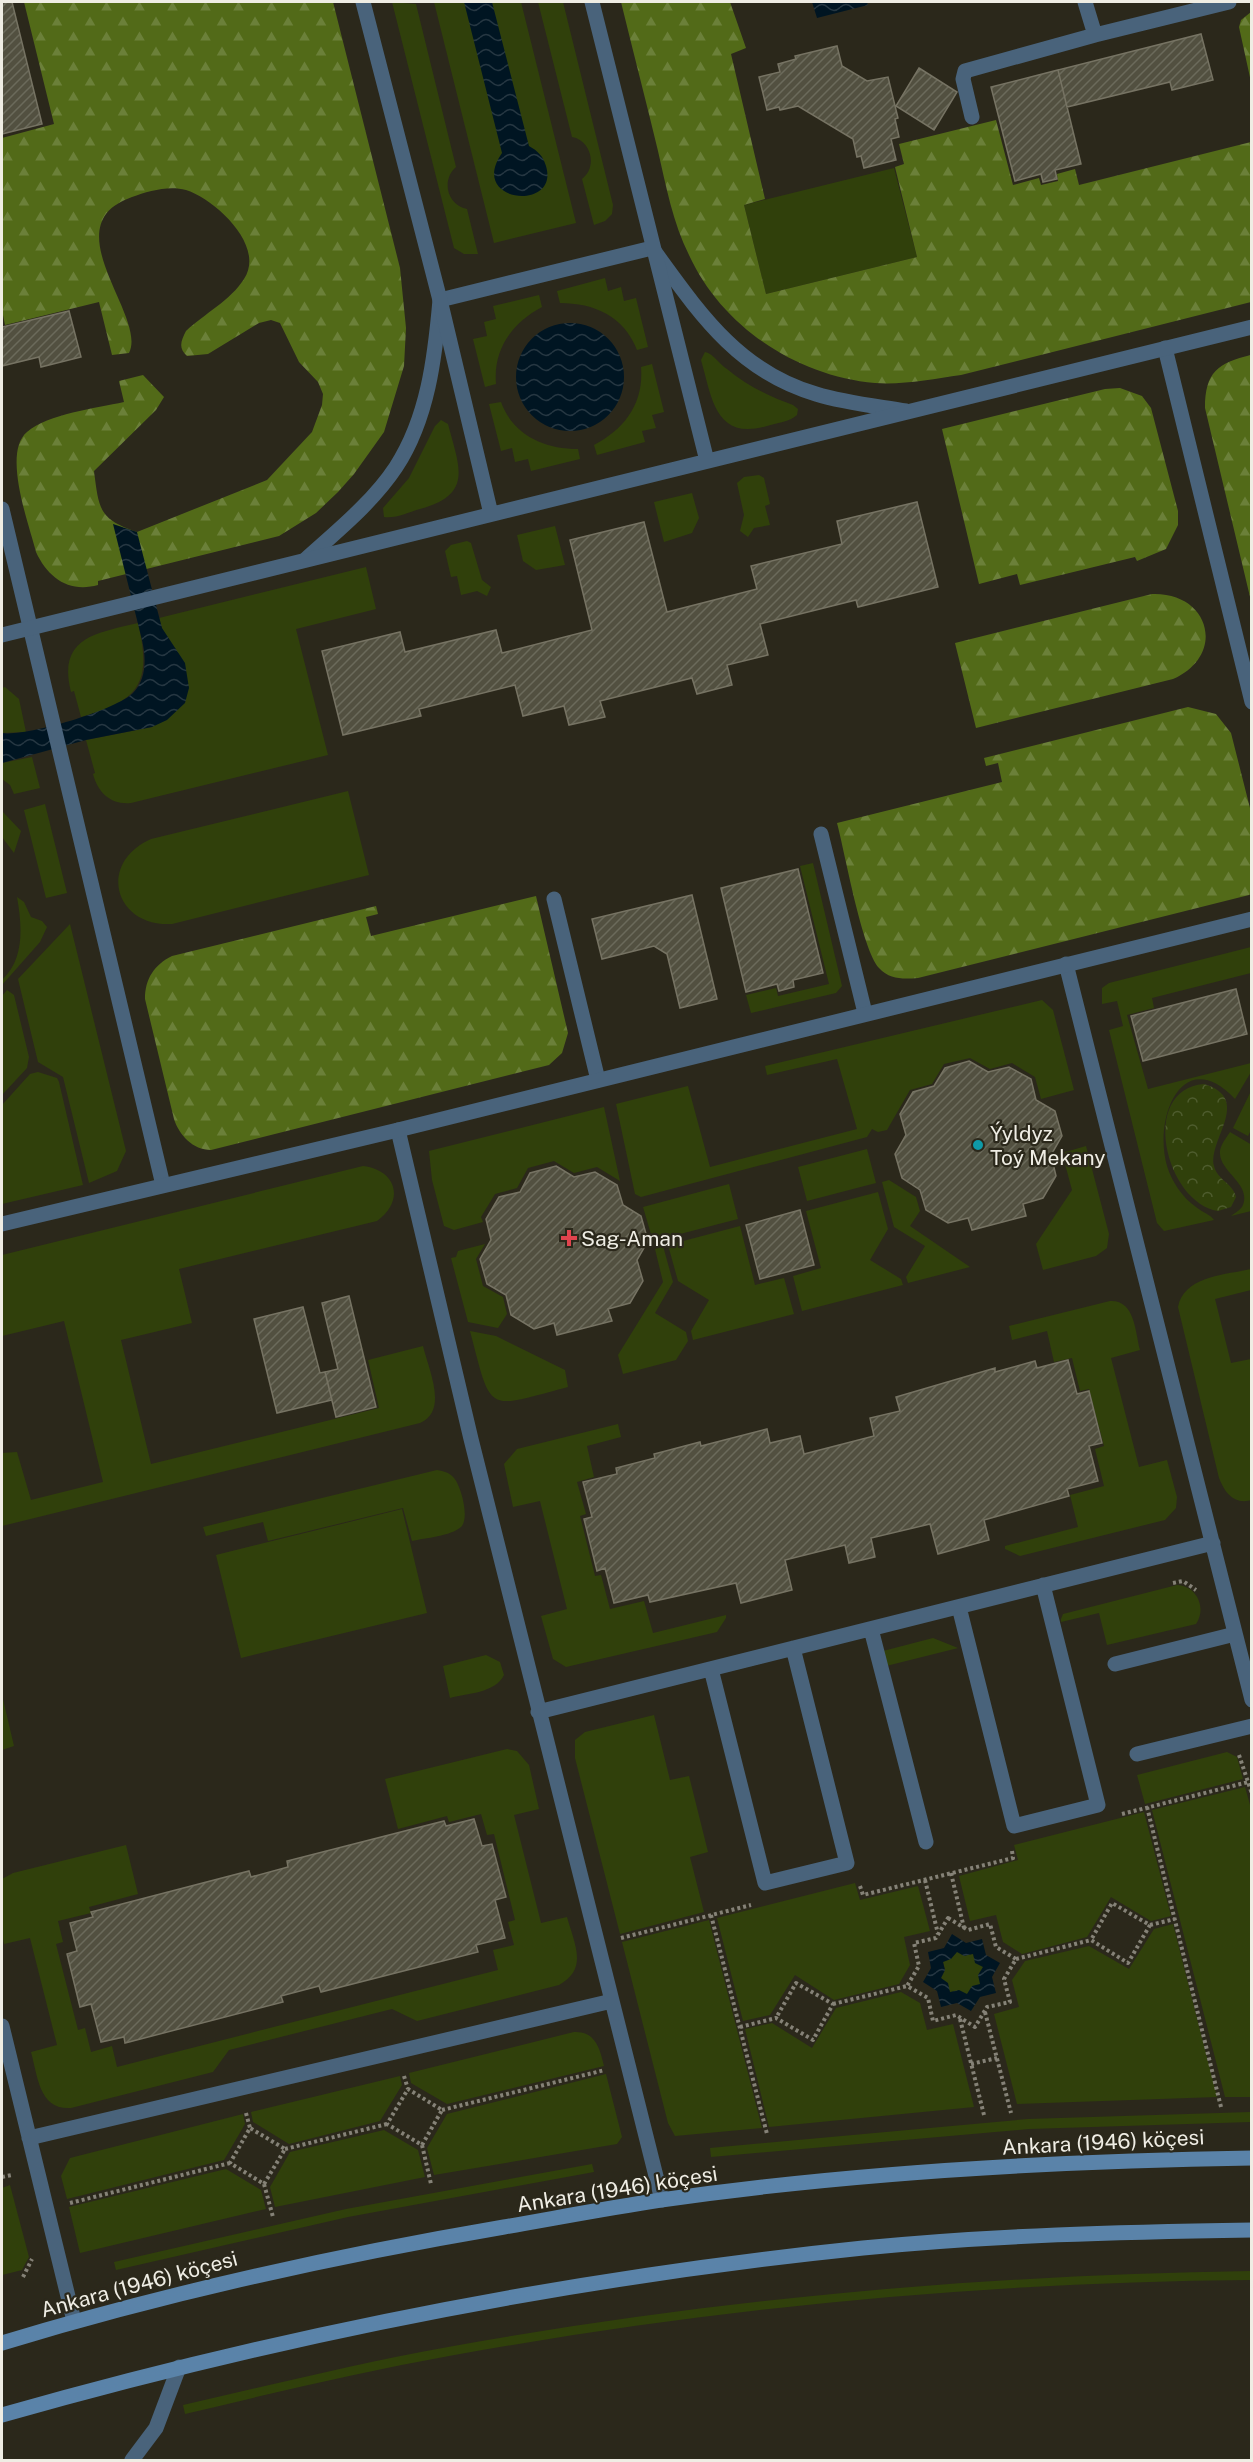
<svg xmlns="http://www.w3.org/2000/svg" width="1253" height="2462" font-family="'Public Sans',sans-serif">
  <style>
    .grass { fill: #30400b }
    .forest { fill: url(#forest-firs) }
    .park { fill: url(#park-crowns) }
    .water { fill: url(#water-waves); fill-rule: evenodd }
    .building { fill: url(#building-hatch); stroke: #767363; stroke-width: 1.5 }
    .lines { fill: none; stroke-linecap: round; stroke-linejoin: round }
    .path { stroke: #858277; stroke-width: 4; stroke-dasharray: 3 3; stroke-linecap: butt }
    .lane { stroke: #49637b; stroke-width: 15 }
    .street { stroke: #49637b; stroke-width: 15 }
    .secondary { stroke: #5a83a9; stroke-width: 15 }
    .culture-dot { fill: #0f9aa8; stroke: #2b281b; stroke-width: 2 }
    .health-dot { fill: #e0444e; stroke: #2b281b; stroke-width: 2 }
    .labels { text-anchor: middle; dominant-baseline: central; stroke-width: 4.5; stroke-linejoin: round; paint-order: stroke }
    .poi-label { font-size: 21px; fill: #efede4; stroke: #2b281b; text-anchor: start }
    .street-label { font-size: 21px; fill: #efede4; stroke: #2b281b }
  </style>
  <defs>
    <pattern id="forest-firs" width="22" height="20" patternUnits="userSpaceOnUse" patternTransform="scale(1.5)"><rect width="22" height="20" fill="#526a18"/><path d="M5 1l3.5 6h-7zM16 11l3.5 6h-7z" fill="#6b8039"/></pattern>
    <pattern id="park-crowns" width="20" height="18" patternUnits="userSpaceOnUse" patternTransform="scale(1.5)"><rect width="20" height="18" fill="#30400b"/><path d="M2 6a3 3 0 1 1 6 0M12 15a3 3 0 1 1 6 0" fill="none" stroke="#4e5c2e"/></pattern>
    <pattern id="water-waves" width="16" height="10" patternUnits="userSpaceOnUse" patternTransform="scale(1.5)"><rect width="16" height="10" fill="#001522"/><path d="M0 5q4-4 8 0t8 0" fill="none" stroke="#263742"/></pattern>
    <pattern id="building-hatch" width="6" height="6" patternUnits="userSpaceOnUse" patternTransform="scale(1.5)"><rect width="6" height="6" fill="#525040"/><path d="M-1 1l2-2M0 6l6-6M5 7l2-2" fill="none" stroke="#6b6a5b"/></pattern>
  </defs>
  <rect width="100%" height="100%" fill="#2b281b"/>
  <path class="grass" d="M392 2 416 4 456 167C441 180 447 205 467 209L478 254H464L454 248Z
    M434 2H521L576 223 494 243Z
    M538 2H563L613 205 612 214 605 221 594 225 582 179C598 167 591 140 572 137Z
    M894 168 917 257 766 294 744 205Z
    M605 278 608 291 621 287 624 301 636 298 648 347 637 350C624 316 594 303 560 303L557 291Z
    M539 295 542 307C512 323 493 349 496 384L485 387 473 339 487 336 484 322 496 319 493 306Z
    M705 352C714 354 719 364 727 369 746 385 770 397 793 405L798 409 797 415C790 422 776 423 767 426 715 441 712 398 701 360Z
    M652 364 664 412 652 415 656 428 642 431 645 442 597 455 594 445C625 429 644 403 641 367Z
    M501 402C513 435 544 449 578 449L580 459 531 471 528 459 515 462 512 448 501 451 489 404Z
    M441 420 448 424C459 467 474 494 420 509 409 512 395 519 384 517L383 508 409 478 435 426Z
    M759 475 764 478 770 504 765 506 770 525 754 528 748 537 740 531 744 515 737 483 744 477Z
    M692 493 699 518 692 533 664 542 654 502Z
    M555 526 565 565 536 570 523 561 517 535Z
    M467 541 471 543 482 580 491 587 487 596 477 591 461 595 457 576 451 577 445 551 451 545Z
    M366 567 376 609 296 629 328 755 131 803C111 805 98 793 93 774L95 773 86 740 152 727 162 628 159 618Z
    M138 623C152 682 140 701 81 717L74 691 71 692C57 637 97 633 138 623Z
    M5 687 19 699 26 732 2 733V688Z
    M32 757 40 788 14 794 10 785 2 779V763Z
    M348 791 369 875 172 924C114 927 97 863 151 839Z
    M45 804 67 893 46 898 24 810Z
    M2 811 21 831 14 853 2 837Z
    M813 863 842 986 836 993 751 1013 746 995 776 988 778 996 829 984 800 866Z
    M17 897 24 902 31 917 42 921 47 927 40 942 2 985V980C25 959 22 925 17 897Z
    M70 924 126 1151 117 1171 89 1183 63 1077 38 1062 18 979Z
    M1251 947V973L1152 998 1154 1008 1127 1015 1148 1089 1251 1063V1072L1235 1099C1183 1044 1153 1117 1167 1166 1172 1182 1182 1197 1196 1207 1202 1212 1211 1215 1214 1220L1164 1231 1157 1223 1109 1030 1123 1026 1117 1001 1102 1004V988L1109 983Z
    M7 990 14 995 29 1057 27 1068 2 1095V996Z
    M1042 1000 1053 1010 1074 1090 1041 1099 1035 1077 1012 1063 990 1069 970 1058 944 1064 932 1084 910 1090 887 1130 878 1132 872 1129 867 1137 641 1197 635 1194 616 1104 688 1086 710 1167 857 1129 837 1059 767 1075 765 1066Z
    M38 1072 57 1078 59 1082 83 1185 2 1204V1105L30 1074Z
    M1251 1091V1130L1248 1136 1233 1128Z
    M604 1107 620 1181 597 1167 574 1173 554 1161 528 1168 517 1188 495 1194 481 1217 483 1222 454 1230 444 1226 432 1180 429 1151Z
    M1230 1132 1252 1145 1251 1211 1231 1216C1234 1213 1239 1211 1242 1207 1253 1185 1221 1173 1220 1154 1219 1147 1226 1138 1230 1132Z
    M1086 1146 1109 1234 1107 1248 1096 1256 1043 1270 1036 1244 1072 1190 1062 1153Z
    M867 1149 876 1183 807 1201 798 1167Z
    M363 1166C397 1170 405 1201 377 1221L179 1269 192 1323 121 1340 151 1464 379 1408 368 1360 423 1346C428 1368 449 1411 420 1423L2 1526V1453L17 1452 31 1500 103 1482 64 1321 2 1336V1255Z
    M889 1180 916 1197 920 1211 910 1226 970 1267 908 1283 906 1277 925 1246 894 1227 882 1182Z
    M729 1184 738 1219 653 1241 643 1207Z
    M878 1192 888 1229 870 1260 901 1279 903 1285 802 1311 793 1276 821 1268 806 1211Z
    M740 1226 755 1285 784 1278 794 1314 693 1340 691 1331 709 1300 678 1281 668 1245Z
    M485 1244 476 1259 483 1286 503 1297 507 1314 498 1328 468 1322 451 1258 456 1257 458 1251Z
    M663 1246 673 1282 655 1313 686 1332 688 1341 676 1360 623 1374 618 1355 663 1282 655 1249Z
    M1251 1269V1290L1215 1299 1231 1363 1251 1359 1252 1500C1234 1505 1225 1493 1219 1478L1178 1307C1184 1276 1225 1275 1251 1269Z
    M1110 1301C1135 1300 1135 1331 1140 1350L1111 1358 1139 1467 1167 1460 1177 1497 1176 1508 1165 1520 1020 1556 1005 1549V1546L1078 1527 1070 1495 1104 1486 1095 1449 1104 1446 1089 1389 1080 1391 1072 1358 1054 1362 1047 1331 1012 1340 1009 1326Z
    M470 1331 496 1336 565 1370 568 1387C485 1409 492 1415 470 1331Z
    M618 1424 621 1437 587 1446 594 1477 577 1482 586 1514 580 1516 595 1576 601 1575 610 1609 644 1601 653 1633 726 1615V1618L717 1632 566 1667 553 1659 541 1616 567 1609 540 1501 513 1507 504 1464 517 1449Z
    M437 1470C444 1471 450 1473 454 1478 461 1486 470 1518 461 1527 451 1536 425 1538 412 1541L403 1508 268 1541 263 1522 206 1536 203 1527Z
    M402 1509 427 1613 241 1658 216 1555Z
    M1177 1585C1197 1586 1207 1608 1196 1624L1107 1645 1099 1613 1061 1622V1619L1063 1614Z
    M933 1638 958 1648 886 1666 883 1651Z
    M486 1655 500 1662 504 1675C495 1693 469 1693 450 1698L443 1666Z
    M2 1695 14 1746 2 1750Z
    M654 1715 670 1780 689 1776 708 1852 690 1857 704 1912 620 1934 575 1758V1740L585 1732Z
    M507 1749 517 1751 529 1765 539 1809 514 1815 541 1923 567 1917C574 1943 589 1969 559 1985L417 2021 392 2009 229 2050 213 2072 71 2108C39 2110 38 2077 31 2052L57 2045 30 1938 4 1944 2 1934V1879L13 1873 126 1845 138 1894 89 1907 91 1913 58 1921 63 1942 56 1944 78 2030 85 2028 91 2052 112 2046 117 2067 498 1970 493 1950 514 1945 508 1922 515 1920 494 1834 487 1835 481 1814 449 1822 447 1816 398 1829 385 1779Z
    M1227 1752 1237 1757 1243 1779 1145 1804 1137 1775Z
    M1245 1787 1252 1812 1251 2097H1225L1152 1810Z
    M1144 1812 1171 1916 1151 1921 1111 1897 1087 1937 1022 1954 1003 1942 996 1915 970 1921 959 1876 1018 1860 1014 1845Z
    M855 1883 860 1900 918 1886 930 1931 904 1937 910 1965 899 1984 834 2000 795 1975 770 2015 743 2021 717 1918Z
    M709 1920 762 2128 675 2136 668 2123 622 1942Z
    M1173 1924 1217 2097 1017 2104 994 2014 1019 2007 1012 1980 1025 1961 1089 1946 1129 1969 1154 1929Z
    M957 1951 973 1954 983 1967 980 1984 967 1994 950 1992 941 1978 945 1970 943 1962Z
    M901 1992 920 2003 927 2030 953 2024 974 2107 769 2127 745 2029 772 2023 812 2048 836 2008Z
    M574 2032C595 2031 600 2048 604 2066L447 2104 411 2083 409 2073Z
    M606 2074 622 2137 617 2144 434 2175 427 2148 447 2114Z
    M400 2076 402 2085 380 2121 289 2144 253 2122 251 2112Z
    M1251 2112V2122L1029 2129 711 2157 710 2148 1028 2119Z
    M243 2114 245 2124 224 2160 67 2199 61 2176 70 2158Z
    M384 2130 418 2150 425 2177 275 2207 270 2187 290 2152Z
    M592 2164 594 2172 348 2217 116 2270 114 2262 346 2209Z
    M226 2169 261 2190 266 2209 80 2253 69 2207Z
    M10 2185 29 2257 22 2270 2 2275V2188Z
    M1251 2271V2280C983 2282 714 2308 449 2356 361 2372 273 2393 185 2414L183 2405C271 2385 359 2363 448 2347 713 2299 982 2275 1251 2271Z"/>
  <path class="forest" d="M24 2H333L400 268 406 328 404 366 384 432 354 474 338 492 316 513 279 536 98 581V585C69 593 48 578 36 552 29 524 2 453 27 432 48 414 96 408 124 402L119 381 143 375 164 397 156 410 94 471C99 510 99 519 137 532L267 480 312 432 322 405 323 394 318 382 299 362 280 323 271 320 259 323 208 354 187 356C178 348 181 341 186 331 204 314 231 300 244 279 266 246 215 199 186 190 169 185 148 191 132 197 122 201 113 205 106 214 78 252 145 322 129 353L112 355 99 302 5 325 2 310V138L54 124Z
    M621 2H730L746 48 731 54 765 199 744 205 766 294 917 257 895 167 904 164 899 144 996 120 1013 185 1039 178 1041 185 1058 181 1057 174 1075 169 1079 185 1251 142V302L961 375C933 379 903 385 875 383 797 376 722 327 689 255 673 223 666 186 658 151 646 101 633 51 621 2Z
    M1251 12V82L1239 27 1241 20Z
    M1251 355H1252L1251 601 1205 408C1205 372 1218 363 1251 355Z
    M1120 388 1142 396 1151 408 1178 511V525L1166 549 1137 561 1135 557 1020 585 1017 574 979 584 942 429 1105 389Z
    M1152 594C1210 592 1227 655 1173 679L976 728 955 643Z
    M1188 707 1216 714 1231 733 1251 812 1252 893 1249 895 918 978C904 979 890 980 879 968 862 949 845 853 837 823L1002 782 998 763 986 766 984 758Z
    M536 896 568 1033 562 1053 549 1065 211 1150C193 1150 179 1135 174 1119L145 999C145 979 154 965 172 956L376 906 378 914 366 917 371 936Z"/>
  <path class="park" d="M1204 1084C1253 1099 1208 1139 1214 1166 1217 1180 1233 1183 1236 1197L1231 1207 1218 1211C1166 1203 1138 1090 1204 1084Z"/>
  <path class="water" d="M464 2H492L529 146C538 151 543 156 546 166 560 212 467 203 502 153Z
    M812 2H867L868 5 817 18Z
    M516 377a54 54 0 1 1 108 0a54 54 0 1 1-108 0Z
    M113 524 137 532 162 628 185 663 189 688 185 703 167 720 152 727 86 740 2 763V733C26 737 116 710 133 693 147 679 146 657 142 640Z
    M952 1934 966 1943 982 1939 986 1955 1000 1963 992 1977 996 1993 980 1997 971 2011 957 2003 941 2007 937 1991 923 1982 931 1968 928 1952 944 1948ZM957 1952 964 1956 973 1954 975 1963 983 1967 978 1975 980 1984 972 1986 967 1994 959 1990 950 1992 948 1983 941 1978 945 1970 943 1962 951 1959Z"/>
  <path class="building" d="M2 2H12L42 124 2 134Z
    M1201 34 1213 80 1172 90 1170 82 1067 107 1058 70Z
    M837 46 842 66 867 81 888 77 898 118 895 119 899 137 891 139 896 160 864 168 861 156 857 157 853 139 798 106 780 110 779 107 767 110 759 77 780 72 778 64 796 59 795 56Z
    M919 68 957 92 934 130 896 106Z
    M1058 70 1081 164 1055 170 1057 179 1043 182 1041 174 1015 181 991 87Z
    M69 311 81 357 41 367 39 357 2 366V327Z
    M917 502 938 587 858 607 856 600 760 624 768 655 727 665 732 685 697 694 692 678 600 701 605 717 569 725 564 706 523 716 515 685 419 709 421 716 343 735 322 651 400 632 405 652 496 630 502 653 592 630 570 540 644 522 667 612 757 589 751 566 842 544 837 521Z
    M798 869 823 973 793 980 794 987 779 991 777 984 746 992 721 888Z
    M692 895 717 999 680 1008 667 954 654 946 602 959 592 919Z
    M1236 989 1247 1034 1143 1061 1131 1016Z
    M969 1061 988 1072 1009 1067 1031 1079 1036 1100 1055 1111 1062 1136 1051 1155 1056 1176 1043 1198 1023 1204 1026 1216 972 1230 968 1218 948 1223 926 1210 920 1190 902 1178 895 1154 906 1135 900 1114 913 1092 934 1086 945 1068Z
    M556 1166 574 1177 595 1172 617 1185 623 1205 641 1216 648 1241 637 1260 643 1281 630 1303 608 1309 612 1321 557 1335 554 1323 534 1329 511 1315 506 1295 487 1284 480 1259 491 1240 486 1219 499 1197 520 1192 530 1173Z
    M800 1210 814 1265 760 1279 746 1225Z
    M349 1296 376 1407 336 1417 325 1372 338 1369 322 1303Z
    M303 1307 320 1373 325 1372 332 1400 277 1413 254 1319Z
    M1068 1360 1077 1394 1089 1391 1102 1443 1089 1446 1098 1481 1067 1489 1069 1496 984 1520 989 1540 938 1554 930 1524 871 1538 875 1557 849 1563 845 1545 785 1560 792 1590 741 1603 736 1583 650 1602 648 1595 614 1603 605 1568 597 1571 584 1519 592 1517 583 1482 617 1474 616 1468 655 1458 654 1454 700 1442 701 1446 767 1429 770 1443 800 1436 804 1454 874 1436 870 1418 900 1411 896 1397 995 1368V1372L1035 1361 1037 1368Z
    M474 1819 482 1846 492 1844 506 1897 495 1900 505 1938 476 1945 478 1952 321 1992 319 1986 281 1996 283 2002 125 2043 124 2037 101 2042 91 2004 80 2007 67 1954 77 1951 70 1923 93 1917 91 1912 249 1871 251 1877 288 1867 287 1861 444 1821 446 1826Z"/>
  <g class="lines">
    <path class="path" d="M1173 1583 1183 1581 1196 1590
      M1239 1755 1252 1794
      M1147 1807 1221 2107
      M1122 1814 1248 1782
      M951 1873 964 1928
      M925 1880 938 1934
      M860 1886 863 1895 1013 1858 1012 1851
      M711 1915 767 2134
      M948 1918 968 1930 990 1924 996 1947 1016 1959 1004 1979 1010 2002 987 2007 975 2027 956 2015 933 2021 928 1998 907 1986 919 1966 914 1943 936 1938Z
      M1150 1925 1175 1919
      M621 1938 751 1905
      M1016 1959 1091 1940 1128 1963 1150 1925 1112 1903 1091 1940
      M833 2004 907 1986
      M985 2012 1011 2113
      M960 2019 984 2115
      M740 2027 776 2018 813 2040 833 2004 796 1983 776 2018
      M971 2064 997 2058
      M404 2076 408 2089
      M442 2110 605 2070
      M246 2113 250 2128
      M422 2145 442 2110 408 2089 387 2124 422 2145 431 2184
      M285 2149 387 2124
      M2 2177 12 2175
      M264 2184 285 2149 250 2128 230 2163 264 2184 273 2217
      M70 2203 230 2163
      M23 2277 32 2259"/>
    <path class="lane" d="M1085 2 1095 35 1229 2
      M972 117 963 79 965 71 1095 35
      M1165 348 1252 702
      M2 509 163 1185
      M306 559C337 531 373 502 396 467 428 418 435 357 440 300L652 248C698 311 737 371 816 394 845 403 876 406 906 411
      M821 834 865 1013
      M554 899 598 1080
      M1066 964 1252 1700
      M398 1130 471 1439 662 2200
      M959 1607 1014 1826 1098 1805 1043 1585
      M871 1629 926 1842
      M1115 1664 1235 1634
      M711 1669 765 1883 847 1863 793 1648
      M538 1712 1213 1543
      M1137 1754 1252 1726
      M2 2026 74 2321
      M29 2138 612 2001"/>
    <path class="street" d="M363 2 440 300 491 514
      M592 2 707 461
      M2 635 1252 327
      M2 1224 398 1130 1252 919
      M132 2460 156 2428 179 2367"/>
    <path class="secondary" d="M2 2343C166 2293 334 2256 504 2227 556 2218 608 2208 661 2200 856 2172 1055 2161 1252 2158
      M2 2415C283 2335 572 2278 863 2248 992 2235 1122 2232 1252 2230"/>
  </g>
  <circle class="culture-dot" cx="978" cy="1145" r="6"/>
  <path class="health-dot" d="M566 1229h6v6h6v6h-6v6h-6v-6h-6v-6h6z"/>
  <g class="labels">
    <g class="poi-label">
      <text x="990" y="1133">Ýyldyz<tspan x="990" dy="24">Toý Mekany</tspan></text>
      <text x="581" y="1238">Sag-Aman</text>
    </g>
    <g class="street-label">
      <text transform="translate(1103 2142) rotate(-3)">Ankara (1946) köçesi</text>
      <text transform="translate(617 2189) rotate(-9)">Ankara (1946) köçesi</text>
      <text transform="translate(139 2284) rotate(-15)">Ankara (1946) köçesi</text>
    </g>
  </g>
  <rect width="1253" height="2462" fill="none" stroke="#efede4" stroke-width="6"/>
</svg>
